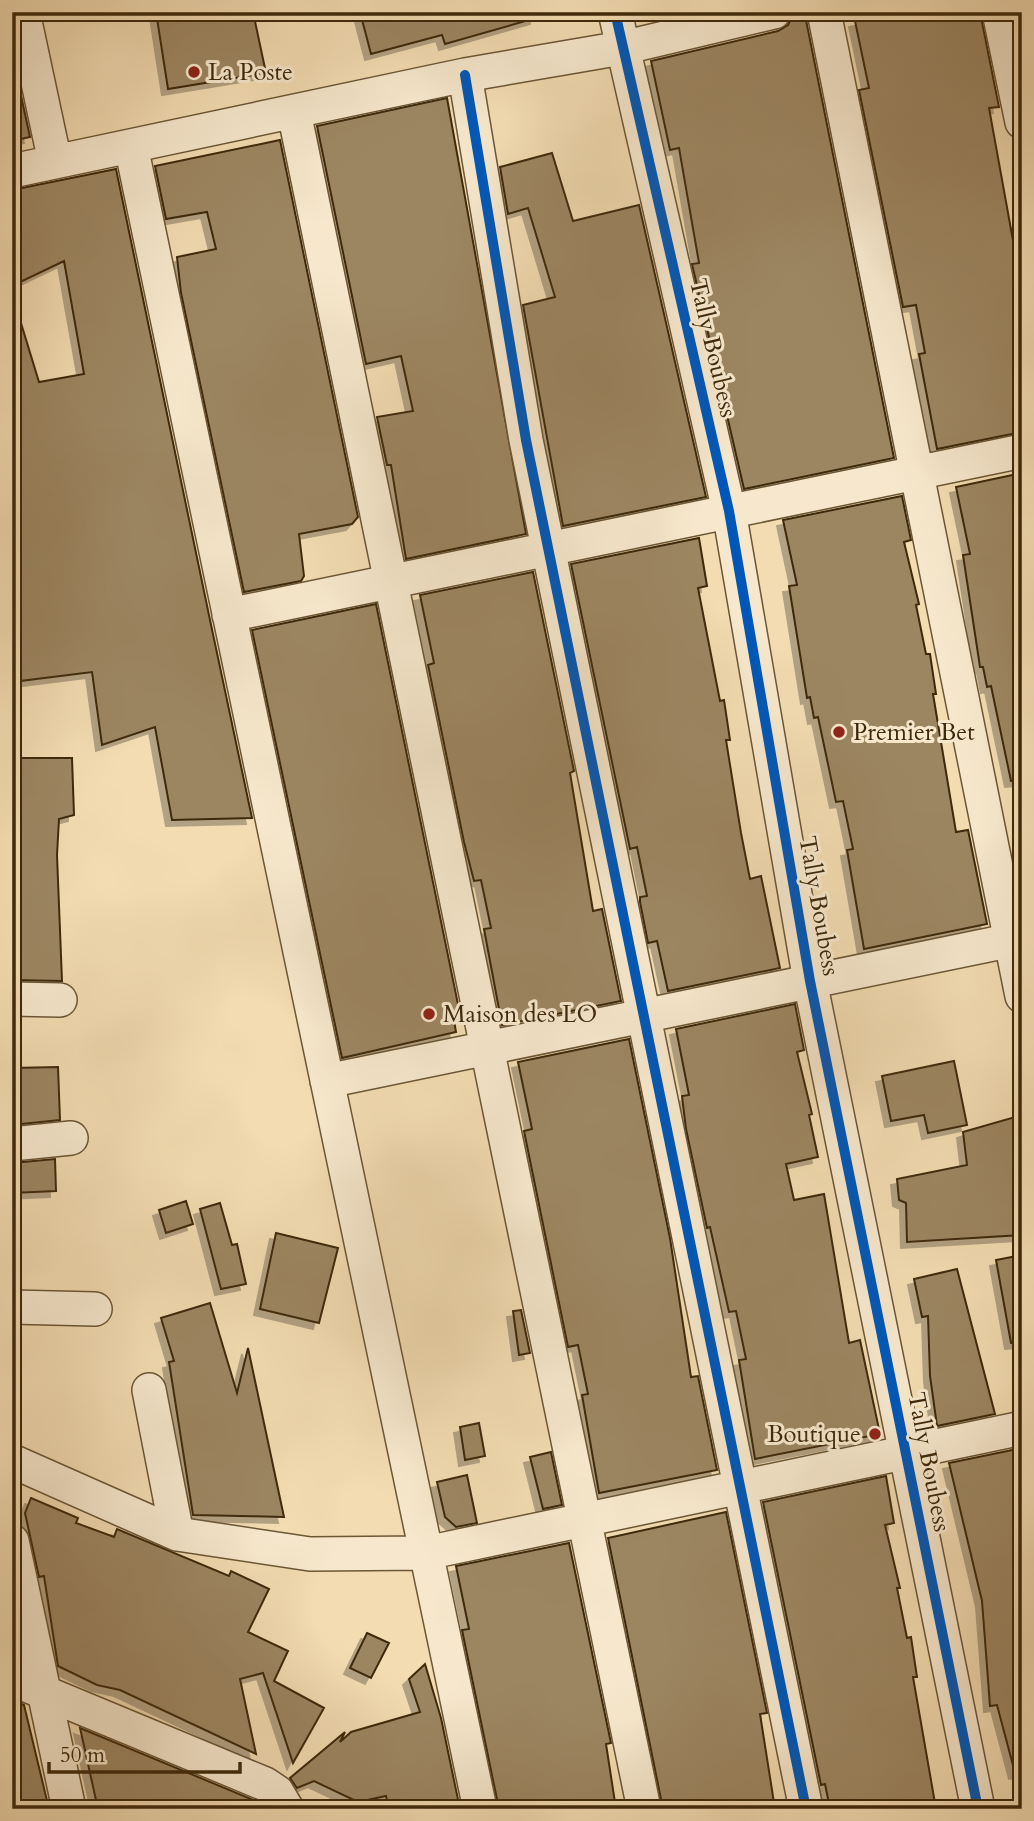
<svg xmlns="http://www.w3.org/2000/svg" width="1034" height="1821" font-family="Cardo,serif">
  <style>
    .building { fill: #9c8662; stroke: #3e290b; stroke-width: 2; filter: url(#shadow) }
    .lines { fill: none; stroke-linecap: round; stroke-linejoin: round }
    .minor-casing { stroke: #6b5635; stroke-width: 36 }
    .minor { stroke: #f7e8cd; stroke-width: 33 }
    .cycleway-casing { stroke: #f7e8cd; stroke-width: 15 }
    .cycleway { stroke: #0057b8; stroke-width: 10 }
    .poi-dot { fill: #8f2418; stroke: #f7e8cd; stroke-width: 2.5 }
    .labels { text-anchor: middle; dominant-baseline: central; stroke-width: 6; stroke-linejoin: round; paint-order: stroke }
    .poi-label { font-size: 24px; fill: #3e290b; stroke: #f7e8cd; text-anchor: start }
    .street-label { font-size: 24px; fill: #3e290b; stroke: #f7e8cd }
  </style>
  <defs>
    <filter id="shadow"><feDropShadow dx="-6" dy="6" stdDeviation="0" flood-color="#0004"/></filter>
  </defs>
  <rect width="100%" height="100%" fill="#f3dcb2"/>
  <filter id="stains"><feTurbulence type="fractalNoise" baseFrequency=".00286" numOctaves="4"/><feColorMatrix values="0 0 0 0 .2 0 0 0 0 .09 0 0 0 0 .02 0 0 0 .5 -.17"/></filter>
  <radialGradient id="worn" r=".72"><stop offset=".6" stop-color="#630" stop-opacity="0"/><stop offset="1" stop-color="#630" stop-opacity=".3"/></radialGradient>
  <path class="building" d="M156 12H253L266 73 168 89Z
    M360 12H535L536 18 445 44 442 35 371 54Z
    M898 12H980L999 107 989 108 1022 290V432L937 449 919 354 925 353 916 305 903 307 859 90 869 88 855 21Z
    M805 15 894 458 744 489 692 264 699 263 679 148 670 150 651 61 778 31 788 25 792 17Z
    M12 54 30 137 12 141Z
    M447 98 526 534 406 559 391 465H387L377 417 413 411 401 356 366 364 317 126Z
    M280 140 358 517 352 524 299 534 304 576 301 581 244 592 181 293 177 257 216 249 207 212 166 219 155 166Z
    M552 153 573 221 639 205 706 497 563 526 523 305 555 297 528 208 508 214 500 167Z
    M116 169 210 620 252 818 172 820 155 727 102 745 92 672 12 682V310H17L39 382 84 374 64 261 12 286V190Z
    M1022 473V527L1017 528 1022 550V780L1011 781 991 686 987 687 983 667H980L963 555 970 554 956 487Z
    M902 496 911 540 904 542 919 604 916 605 926 654H930L936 694H933L956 832 968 830 987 924 864 949 847 850 853 849 843 801 836 802 818 717 814 718 810 697 807 698 789 586 797 585 783 520Z
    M699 538 707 586 698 588 720 701 724 700 730 740H726L741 833 750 879 761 876 780 968 668 991 657 941 648 943 640 902V897L647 896 637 847 630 849 571 564Z
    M533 572 574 771 570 773 593 911 602 909 621 1001 502 1025 484 929 491 928 481 880 474 881 464 842 428 665 434 663 420 595Z
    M376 604 461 1019 454 1021 456 1032 342 1058 252 630Z
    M12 758H72L74 815 59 819 57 855 62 981 12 980Z
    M795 1004 804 1050 797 1052 812 1114 809 1115 818 1157 786 1164 794 1200 824 1194 849 1343 860 1340 880 1434 755 1459 739 1360 746 1359 736 1311 729 1312 710 1227 707 1228 686 1129 682 1096 689 1095 676 1029Z
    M629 1039 670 1238 691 1377 698 1376 717 1470 599 1493 582 1395 588 1394 578 1345 568 1347 524 1131 532 1129 518 1062Z
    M954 1061 967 1125 928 1133 924 1115 891 1121 882 1076Z
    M58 1067 60 1120 12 1125V1068Z
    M1022 1115V1235L907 1242 906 1203 899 1200 897 1179 967 1165 963 1132Z
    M55 1159 56 1191 12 1193V1163Z
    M186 1201 193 1224 166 1233 159 1210Z
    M220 1203 232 1245 237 1244 246 1284 221 1289 200 1209Z
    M276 1233 338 1248 319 1323 260 1309Z
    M1022 1255V1342L1011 1343 996 1260Z
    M957 1269 995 1414 937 1426 930 1376 928 1316 922 1317 914 1279Z
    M210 1303 237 1393 248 1348 284 1517 193 1515 169 1362 174 1361 161 1318Z
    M521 1310 530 1353 519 1355 513 1311Z
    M479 1423 485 1456 465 1460 460 1427Z
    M1022 1448V1772L1015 1773 997 1705 990 1706 982 1601 949 1463Z
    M551 1452 562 1505 543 1509 530 1457Z
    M467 1475 477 1523 456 1527 445 1517 437 1482Z
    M886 1476 894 1523 885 1525 900 1588H897L907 1638 911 1637 917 1677H913L936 1809H830L825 1784 821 1785 763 1502Z
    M31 1498 78 1518 76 1523 114 1537 117 1529 229 1576 231 1571 269 1589 248 1632 288 1651 274 1681 324 1708 293 1763 263 1673 240 1679 256 1754 120 1690 97 1685 58 1666 44 1576 39 1577 25 1513Z
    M726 1512 767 1713 760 1714 775 1809H663L608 1538Z
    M569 1543 611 1743 606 1744 616 1809H499L462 1630 469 1629 456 1566Z
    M367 1633 389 1643 371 1678 350 1668Z
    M425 1664 441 1718 460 1809H389L386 1796 358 1802 314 1781 297 1788 290 1778 345 1732 340 1742 351 1732 420 1712 409 1679Z
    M12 1700 24 1705 49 1809H12Z
    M80 1728 256 1801 265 1809H98Z"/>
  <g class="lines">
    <g class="minor-casing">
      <path id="minor" d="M23 12 55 162
        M615 12 729 511 810 981 978 1809
        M824 12 1022 996
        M999 12 1022 122
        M465 75 526 440 806 1809
        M294 112 644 1809
        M131 146 480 1809
        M12 171 465 75 622 48 774 12
        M229 615 1022 451
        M12 999 60 1000
        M327 1081 1022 938
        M12 1144 71 1138
        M12 1307 95 1309
        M149 1390 177 1534
        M12 1461 177 1534 310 1554 426 1553 1022 1428
        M12 1541 69 1809
        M12 1679 265 1784 277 1792 287 1809"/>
    </g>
    <use href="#minor" class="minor"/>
    <g class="cycleway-casing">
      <path id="cycleway" d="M615 12 729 511 810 981 978 1809
        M465 75 526 440 806 1809"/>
    </g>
    <use href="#cycleway" class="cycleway"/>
  </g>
  <g class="poi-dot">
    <circle cx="194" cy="72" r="7"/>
    <circle cx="839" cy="732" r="7"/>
    <circle cx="429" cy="1014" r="7"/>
    <circle cx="875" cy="1434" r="7"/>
  </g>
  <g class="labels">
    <g class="poi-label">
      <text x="208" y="72">La Poste</text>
      <text x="853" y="732">Premier Bet</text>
      <text x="443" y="1014">Maison des LO</text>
      <text x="861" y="1434" text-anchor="end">Boutique</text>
    </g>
    <g class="street-label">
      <text transform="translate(713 348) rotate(77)">Tally Boubess</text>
      <text transform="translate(819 906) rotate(80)">Tally Boubess</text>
      <text transform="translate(929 1462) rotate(79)">Tally Boubess</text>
    </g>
  </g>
  <rect width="1034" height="1821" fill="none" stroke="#f3dcb2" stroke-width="42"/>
  <rect x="14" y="14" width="1006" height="1793" fill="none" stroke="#3e290b" stroke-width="3.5"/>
  <rect x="21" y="21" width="992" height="1779" fill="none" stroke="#3e290b" stroke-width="2"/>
  <path d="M49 1762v10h191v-10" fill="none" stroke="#3e290b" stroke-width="3.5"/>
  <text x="60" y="1762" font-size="21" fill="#3e290b" stroke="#f7e8cd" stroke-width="5" paint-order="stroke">50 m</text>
  <rect width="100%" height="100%" filter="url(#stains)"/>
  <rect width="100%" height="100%" fill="url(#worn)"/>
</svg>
